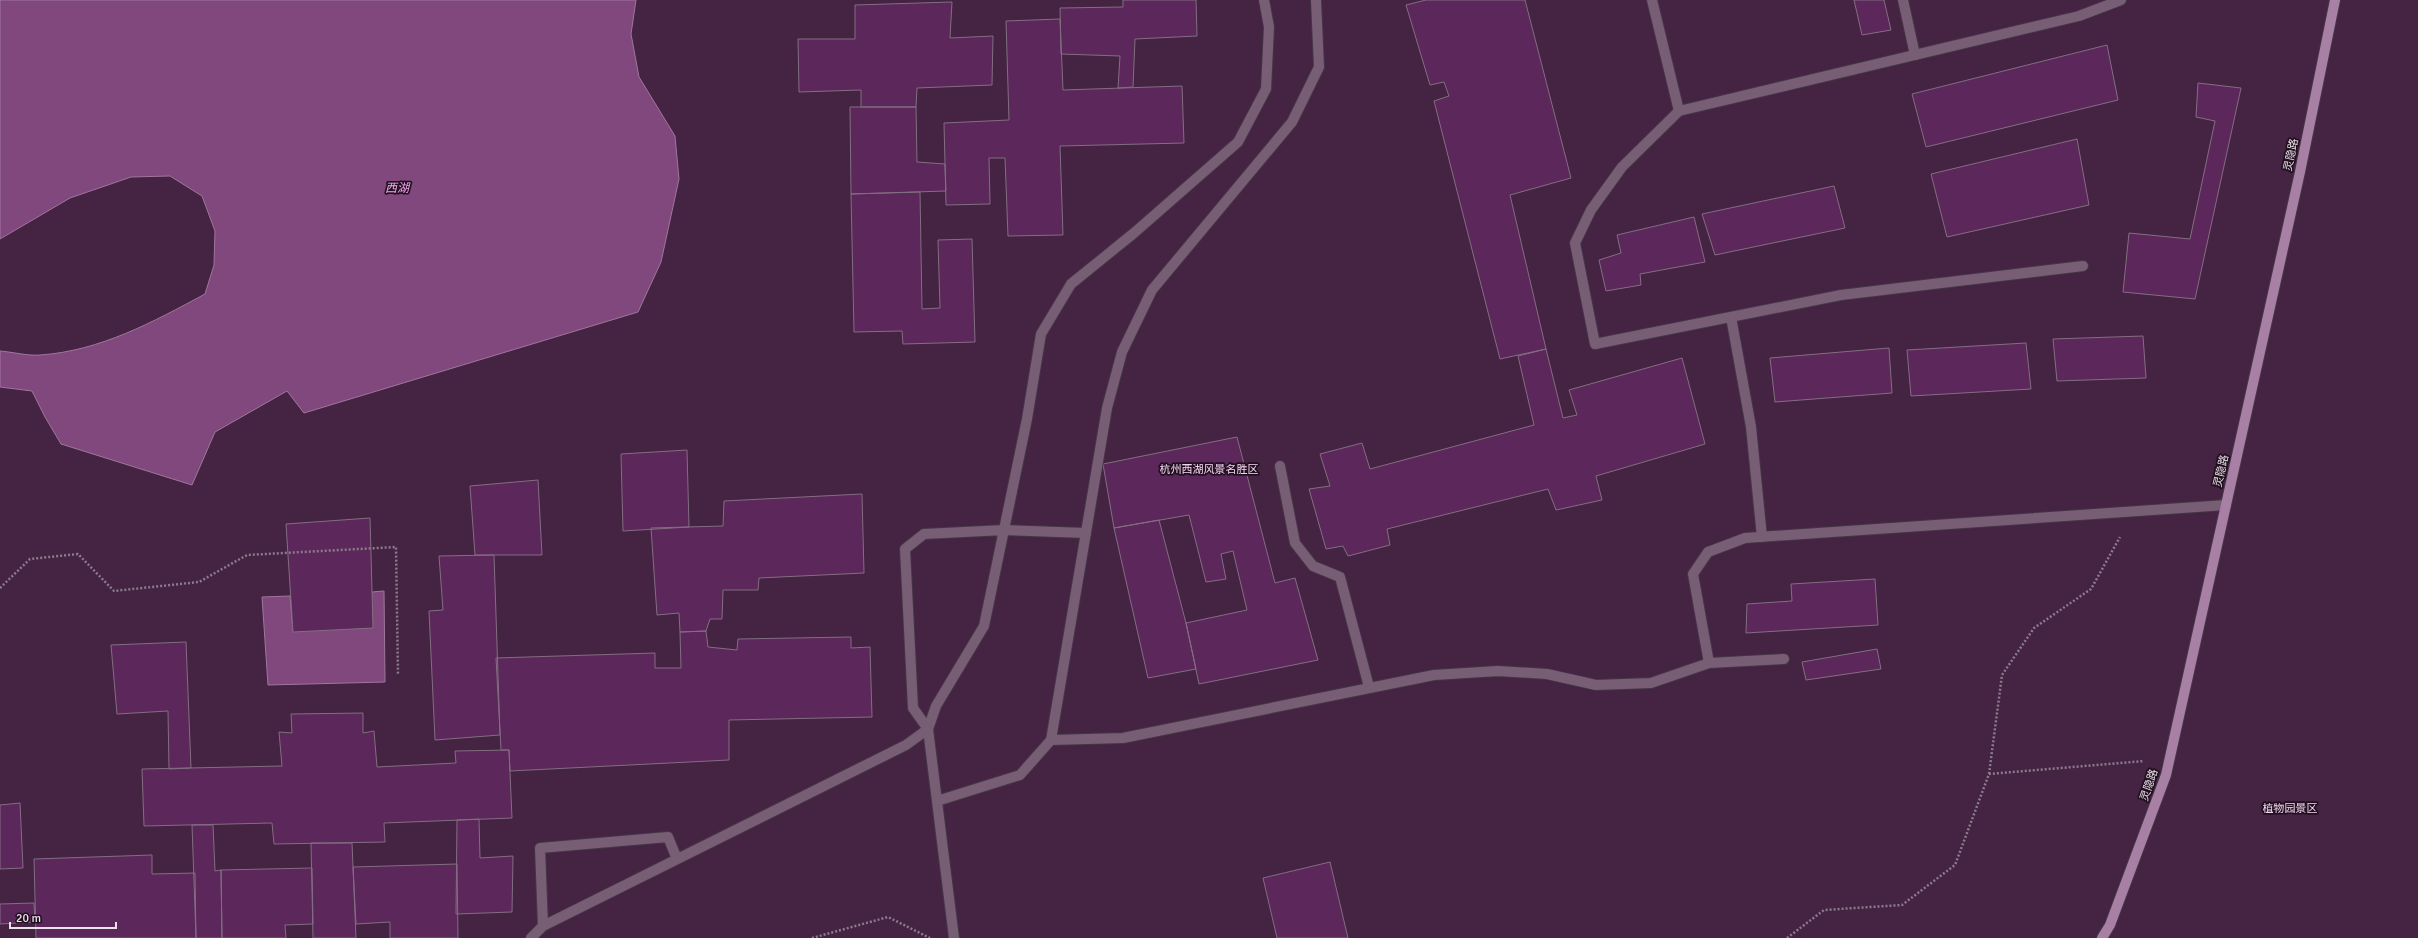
<svg xmlns="http://www.w3.org/2000/svg" width="2418" height="938" font-family="Signika,'Noto Sans SC',sans-serif">
  <style>
    .green { fill: #452343 }
    .water { fill: #80487c; stroke: #a0769d }
    .building { fill: #5c275a; stroke: #836e81 }
    .lines { fill: none; stroke-linecap: round; stroke-linejoin: round }
    .service-casing { stroke: #463645; stroke-width: 12 }
    .minor-casing { stroke: #463645; stroke-width: 12 }
    .secondary-casing { stroke: #463645; stroke-width: 12 }
    .path { stroke: #8b7c89; stroke-width: 2.5; stroke-dasharray: 2 2; stroke-linecap: butt }
    .service { stroke: #775e75; stroke-width: 10 }
    .minor { stroke: #775e75; stroke-width: 10 }
    .secondary { stroke: #a880a5; stroke-width: 10 }
    .labels { text-anchor: middle; dominant-baseline: central; stroke-width: 3.5; stroke-linejoin: round; paint-order: stroke }
    .street-label { font-size: 11px; fill: #ece0ea; stroke: #211120 }
    .park-label { font-size: 11px; fill: #f6d5f3; stroke: #211120 }
    .water-label { font-size: 12px; font-style: italic; fill: #f8a8f2; stroke: #211120 }
  </style>
  <rect width="100%" height="100%" fill="#2b1a2a"/>
  <path class="green" d="M0 0H2418V938H0Z"/>
  <path class="water" d="M0 0H636L631 34 639 77 675 136 679 179 661 262 638 312 304 413 287 391 215 432 192 485 61 444 45 417 32 391 0 387V351C13 352 27 356 40 355 100 351 153 322 205 294L214 265 215 231 202 196 170 176 131 177 70 198 0 239Z
    M384 591 385 682 268 685 262 597 290 596 293 631 372 592Z"/>
  <path class="building" d="M1123 0H1196L1197 36 1135 39 1133 87 1118 88 1120 56 1061 54 1060 8 1123 7Z
    M1426 0H1525L1571 178 1510 195 1546 349 1500 359 1434 101 1449 96 1444 82 1430 85 1406 5Z
    M1854 0H1884L1891 30 1862 35Z
    M952 2 950 38 993 36 992 85 917 88 916 107H861V90L799 92 798 39H855V5Z
    M1060 19 1063 90 1182 86 1184 143 1060 146 1063 235 1008 236 1005 158H989L990 204 946 205 944 123 1009 120 1006 21Z
    M2107 45 2118 100 1926 147 1912 94Z
    M2198 83 2241 88 2195 299 2123 292 2129 233 2190 239 2215 121 2196 117Z
    M850 107H916L917 162 945 164 946 191 851 194Z
    M2077 139 2089 205 1947 237 1931 174Z
    M1834 186 1845 228 1715 255 1702 214Z
    M920 192 922 309 940 308 938 240 972 239 975 342 903 344 902 331 854 332 851 194Z
    M1694 217 1705 262 1640 274 1641 285 1606 291 1599 260 1621 253 1617 235Z
    M2143 336 2146 378 2057 381 2053 339Z
    M2026 343 2031 389 1911 396 1907 350Z
    M1889 348 1892 393 1775 402 1770 358Z
    M1546 349 1563 418 1577 415 1569 390 1682 358 1705 444 1596 476 1602 500 1556 510 1548 489 1387 529 1390 545 1348 556 1343 546 1326 549 1309 489 1330 486 1320 454 1362 443 1370 469 1534 425 1518 356Z
    M1237 437 1275 583 1295 578 1318 660 1199 684 1186 623 1247 610 1233 551 1221 554 1226 579 1206 582 1189 515 1114 528 1103 464Z
    M687 450 689 527 623 531 621 454Z
    M538 480 542 555H475L470 486Z
    M862 494 864 573 759 578 758 590H723L722 619H710L706 631 680 632 679 613 657 615 651 528 723 526 724 501Z
    M370 518 373 628 293 632 286 524Z
    M1159 520 1186 623 1196 669 1148 678 1114 528Z
    M494 555 500 735 435 740 429 611 443 610 439 556Z
    M1875 579 1878 625 1746 633 1747 604 1792 601 1791 584Z
    M706 631 708 647 737 650 738 639 851 637V648L870 647 872 717 729 720V760L510 771 509 750H501L496 658 655 653V668H681L680 632Z
    M186 642 191 768 169 769 168 711 117 714 111 645Z
    M1877 649 1881 669 1806 680 1802 662Z
    M363 713V733L374 731 377 767 456 763 455 751 509 750 512 818 384 823 385 842 274 844 272 823 144 826 142 769 282 766 279 732 292 733 291 714Z
    M20 803 23 868 0 869V805Z
    M479 819 480 858 513 856 512 912 456 914 457 820Z
    M192 825H213L215 871 221 870 222 938H196Z
    M311 843H352L356 938H313Z
    M152 855V874L195 873 196 938H36L34 859Z
    M1330 862 1348 938H1277L1263 878Z
    M457 864 458 938H390V922L356 924 353 867Z
    M312 868 313 924 285 925 286 938H222L221 870Z
    M34 903 35 922 0 924V904Z"/>
  <g class="lines">
    <g class="service-casing">
      <path id="service" d="M1903 0 1915 55
        M1679 111 1622 167 1591 210 1575 243 1595 344 1841 295 2083 266
        M1731 317 1751 427 1762 537
        M1280 466 1295 543 1313 566 1340 577 1369 687
        M1709 663 1693 574 1708 552 1745 538 2226 505
        M928 729 913 708 905 549 924 534 1004 530 1086 533
        M1051 740 1123 738 1434 675 1498 671 1547 674 1596 685 1651 683 1709 663 1784 659
        M543 926 540 848 668 837 677 859
        M531 938 543 926 906 745 928 729 936 706 984 626 1027 419 1041 334 1071 284 1134 233 1238 142 1266 89 1269 27 1264 0"/>
    </g>
    <g class="minor-casing">
      <path id="minor" d="M1652 0 1679 111 2079 16 2121 0
        M928 729 954 938
        M937 801 1020 775 1051 740 1107 408 1122 352 1152 290 1292 122 1319 67 1316 0"/>
    </g>
    <g class="secondary-casing">
      <path id="secondary" d="M2102 938 2110 925 2166 775 2300 172 2335 0"/>
    </g>
    <path class="path" d="M0 588 30 559 78 554 114 591 199 582 247 555 396 547 398 675
      M1989 774 2002 675 2034 628 2091 589 2120 537
      M812 938 888 917 930 938
      M1787 938 1824 910 1902 905 1955 865 1989 774 2144 761"/>
    <use href="#service" class="service"/>
    <use href="#minor" class="minor"/>
    <use href="#secondary" class="secondary"/>
  </g>
  <g class="labels">
    <g class="street-label">
      <text transform="translate(2291 155) rotate(-78)">灵隐路</text>
      <text transform="translate(2221 471) rotate(-77)">灵隐路</text>
      <text transform="translate(2149 785) rotate(-71)">灵隐路</text>
    </g>
    <g class="park-label">
      <text x="1209" y="469">杭州西湖风景名胜区</text>
      <text x="2290" y="808">植物园景区</text>
    </g>
    <g class="water-label">
      <text x="397" y="188">西湖</text>
    </g>
  </g>
  <path d="M10 922v6h106v-6" fill="none" stroke="#ece0ea" stroke-width="2"/>
  <text x="16" y="922" font-size="12" fill="#ece0ea" stroke="#211120" stroke-width="3" paint-order="stroke">20 m</text>
</svg>
